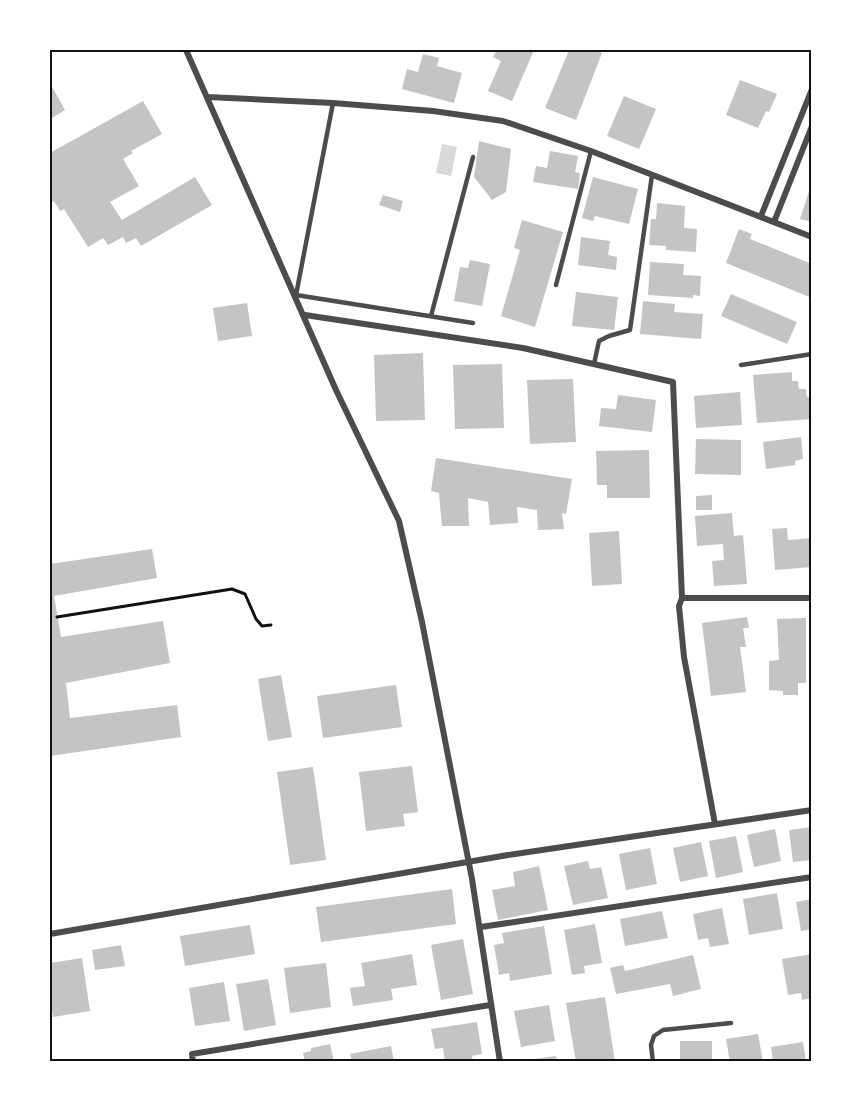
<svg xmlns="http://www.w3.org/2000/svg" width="861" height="1111" font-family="Helvetica,sans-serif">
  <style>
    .water { fill: #d9d9d9 }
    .building { fill: #c4c4c4 }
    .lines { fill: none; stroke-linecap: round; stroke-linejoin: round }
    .path { stroke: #111; stroke-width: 3 }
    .service { stroke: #4c4c4c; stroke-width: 4.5 }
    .minor { stroke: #4c4c4c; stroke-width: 6 }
    .neatline { fill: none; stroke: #111; stroke-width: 2 }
  </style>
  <rect width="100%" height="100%" fill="#fff"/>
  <path class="water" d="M442 144 457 147 451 176 436 173Z"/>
  <path class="building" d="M497 50H534L512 101 488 91 501 61 493 57Z
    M569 50H592L602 53 576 120 545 108Z
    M423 54 439 58 437 66 462 73 454 103 402 89 407 69 418 72Z
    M740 80 777 94 769 112 766 111 758 128 726 115Z
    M50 83 65 110 50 119Z
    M624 96 656 109 639 149 607 136Z
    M143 101 162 134 131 151 133 153 123 159 139 186 110 202 122 220 195 177 212 205 141 246 136 238 126 243 123 237 108 245 103 238 88 247 64 209 60 211 54 201 50 203V153Z
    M479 141 511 149 506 192 492 200 474 177Z
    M550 151 578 156 575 172 580 173 578 189 533 182 536 166 547 168Z
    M593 177 638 189 629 224 595 216 593 221 582 218Z
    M811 185H812V222L800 219Z
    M383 195 403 201 400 212 379 205Z
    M657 203 685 206 684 228 697 229 696 252 666 250V246L649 245 651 219H656Z
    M522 220 563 232 535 327 501 316 520 250 514 248Z
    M739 229 752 234 750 239 812 264V298L726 263Z
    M581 237 610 241 608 255 617 257 616 270 578 265Z
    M470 260 490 264 482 306 454 301 460 267 468 268Z
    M650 262 684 264 683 275 701 276 700 296 693 295V298L648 295Z
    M576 292 618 297 614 330 572 326Z
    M731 294 797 322 787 344 721 316Z
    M643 301 675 304 674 312 703 314 701 339 640 334Z
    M247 303 252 336 218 341 213 308Z
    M423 353 425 420 376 421 374 355Z
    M502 364 504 428 455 429 453 365Z
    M792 372V381H798L799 389H806L807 397H812V419L757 423 753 375Z
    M573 379 576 442 530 444 527 380Z
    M740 392 742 425 696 428 694 396Z
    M618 395 656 400 652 432 599 426 601 408 616 409Z
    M801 437 803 459 795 461V465L766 469 763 442Z
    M696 439 741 440V475L695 474Z
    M649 450 650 498H607V485H597L596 451Z
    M436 458 572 479 566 514 562 513 564 529 538 530 537 510 517 507 518 523 490 525 488 502 468 498 469 526H442L439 493 431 491Z
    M712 495V510H696V496Z
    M732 513 734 536 743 535 747 584 714 586 712 561 724 560 723 544 697 546 695 516Z
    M787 528 788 540 812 538V567L775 570 772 529Z
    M619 531 622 584 592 586 589 533Z
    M152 549 157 578 54 596 61 637 163 621 170 663 66 683 70 718 177 705 181 737 50 756V564Z
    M747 617 749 628H743L746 647H740L746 692 711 696 702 623Z
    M806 618V683H798V695H783V691L769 690V661L779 660 777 619Z
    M281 675 292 737 268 741 258 679Z
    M396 685 402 727 323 738 317 696Z
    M412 766 418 812 403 814 405 826 366 831 359 772Z
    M313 767 326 860 290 865 277 772Z
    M812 827V860L793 862 789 830Z
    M775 829 781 861 754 867 747 835Z
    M736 836 743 872 716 878 709 841Z
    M701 842 708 876 680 882 673 848Z
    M650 848 657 884 626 890 619 854Z
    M588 861 590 869 601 867 608 898 573 905 564 866Z
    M539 866 548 910 498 920 492 890 515 886 513 872Z
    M452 889 456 924 321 942 316 907Z
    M777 893 783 929 749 935 743 899Z
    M812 899V929L801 931 796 902Z
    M722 908 729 944 710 947 708 938 698 940 693 914Z
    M662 911 668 938 625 946 620 919Z
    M595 924 602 963 584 966 585 973 572 975 564 930Z
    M250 925 255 954 185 966 180 936Z
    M544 926 552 974 510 981 509 973 499 975 494 945 504 943 502 933Z
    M463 939 473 994 441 1000 431 945Z
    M121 945 125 966 95 970 92 950Z
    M412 954 417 985 391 989 393 1000 353 1006 350 988 365 986 361 963Z
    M812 954V998L802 1000 801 993 788 995 782 959Z
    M693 955 701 989 673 996 670 984 616 994 610 968 623 965 625 971Z
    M82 958 90 1011 53 1017 50 998V963Z
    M326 963 331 1007 290 1013 284 968Z
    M268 979 276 1025 244 1031 236 984Z
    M224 982 230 1021 195 1026 189 988Z
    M605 997 615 1062H576L566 1003Z
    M549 1005 555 1041 521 1047 514 1011Z
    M477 1022 482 1054 472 1056 473 1062H445L443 1048 435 1049 431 1029Z
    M758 1034 763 1062H730L726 1039Z
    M680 1041H712V1062H680Z
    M803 1042 806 1062H773L771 1047Z
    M330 1044 334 1062H305L303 1053 311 1051V1048Z
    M391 1046 394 1062H352L350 1054Z
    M556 1056 557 1062H527V1060Z"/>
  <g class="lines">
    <path class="path" d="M57 617 232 589 245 594 256 619 262 626 271 625"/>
    <path class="service" d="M333 103 296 295 473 323
      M556 285 591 151
      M431 316 473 157
      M594 364 599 341 609 336 630 330 652 175
      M741 365 812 354
      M653 1062 651 1045 654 1036 663 1030 731 1023"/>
    <path class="minor" d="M186 50 336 390 399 521 422 622 472 879 500 1062
      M208 97 333 103 433 111 503 121 591 151 812 237
      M761 216 812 89
      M774 222 812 126
      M305 315 523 348 673 382 682 598 679 606 684 657 715 824
      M682 598H812
      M481 927 812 877
      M50 934 508 855 812 810
      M193 1062 192 1054 490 1005"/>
  </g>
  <rect width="861" height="1111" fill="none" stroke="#ffffff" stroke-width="102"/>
  <rect x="51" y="51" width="759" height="1009" class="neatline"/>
</svg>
